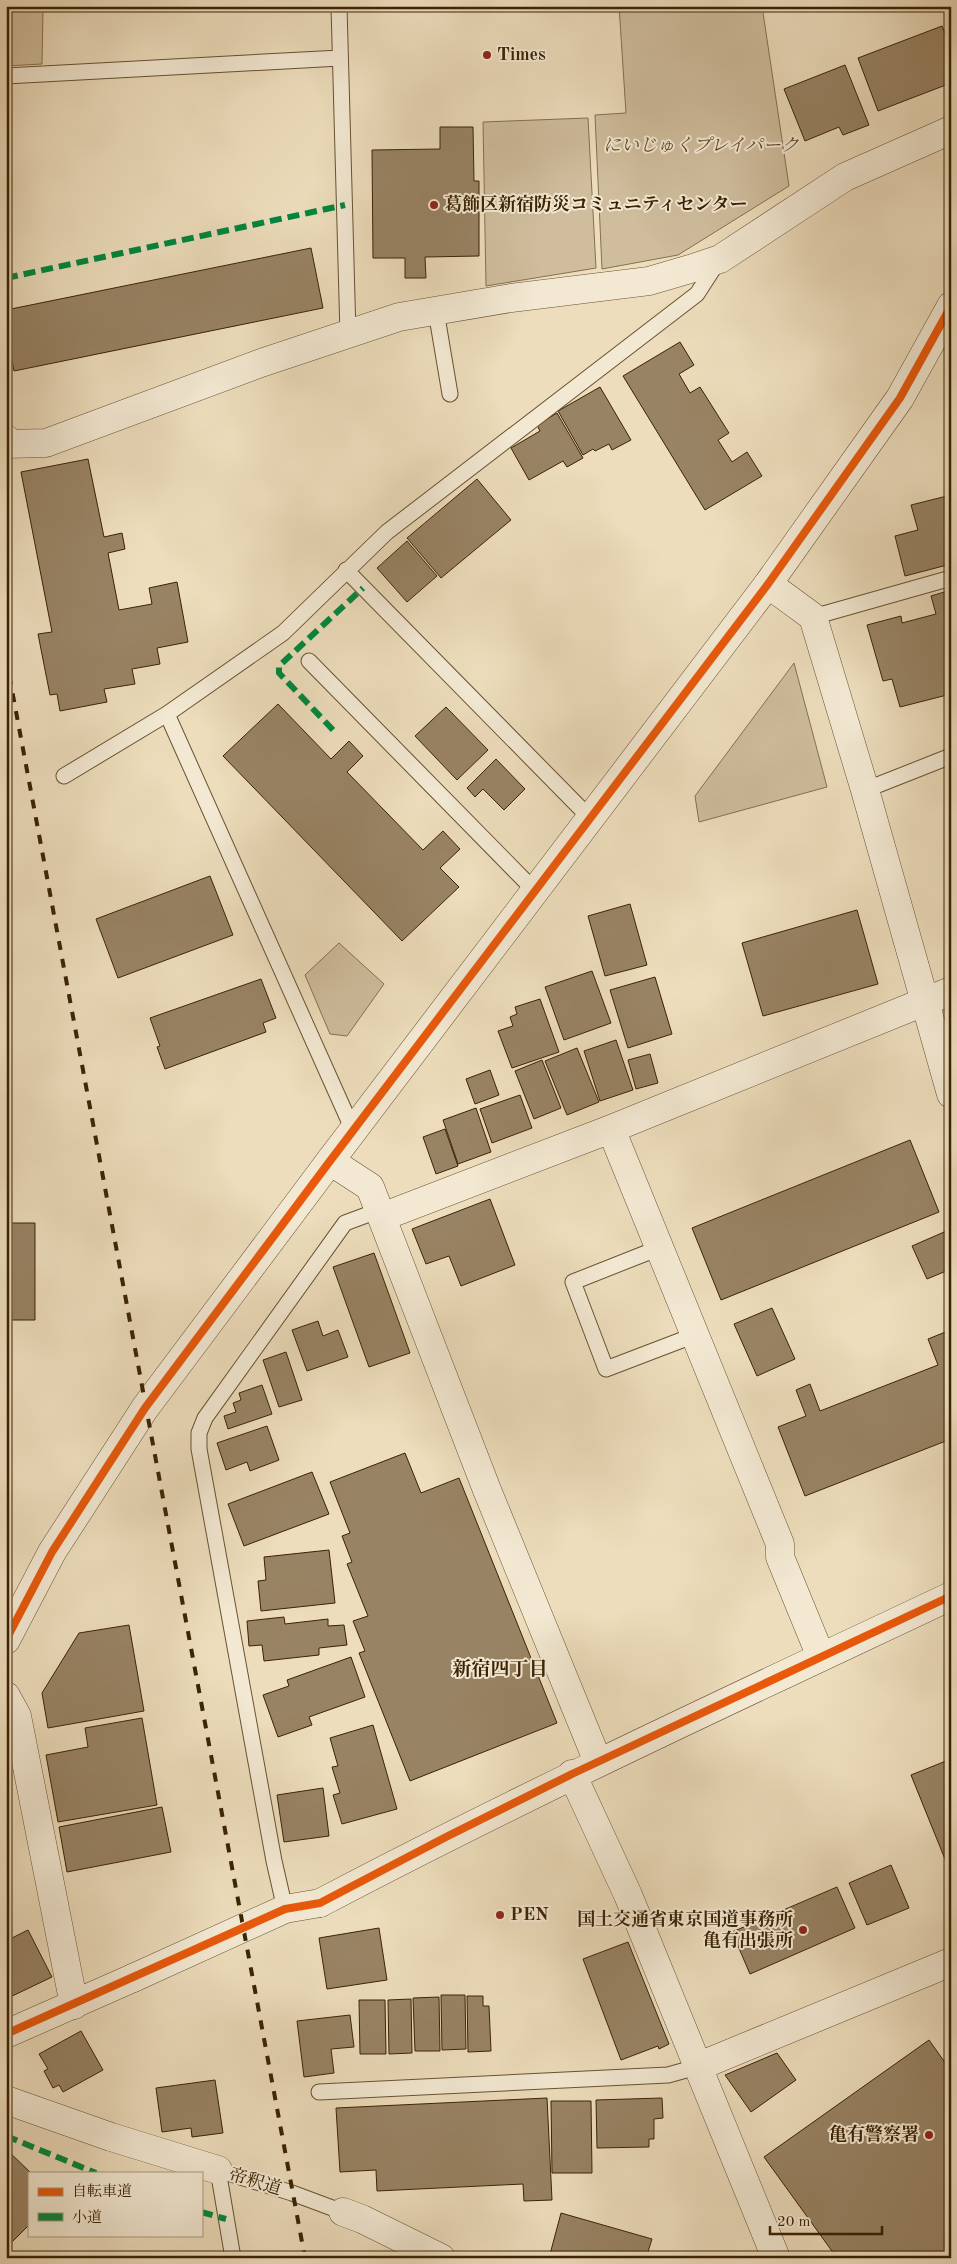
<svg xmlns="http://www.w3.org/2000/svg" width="957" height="2264" font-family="'Old Standard TT','Noto Serif JP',serif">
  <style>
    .green { fill: #cfbd9d; stroke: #857050 }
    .building { fill: #988364; stroke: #3b2204 }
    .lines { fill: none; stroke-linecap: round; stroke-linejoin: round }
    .service-casing { stroke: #685132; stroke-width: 17 }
    .minor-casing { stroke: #685132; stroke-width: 29 }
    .tertiary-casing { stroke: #685132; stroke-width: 29 }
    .service { stroke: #f3e9d3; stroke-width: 15 }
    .minor { stroke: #f3e9d3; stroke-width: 28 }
    .tertiary { stroke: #f3e9d3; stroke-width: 28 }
    .rail { stroke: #3b2204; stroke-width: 4; stroke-dasharray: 9 9; stroke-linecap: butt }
    .quiet { stroke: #00873e; stroke-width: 6; stroke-dasharray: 12 6; stroke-linecap: butt }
    .cycleway-casing { stroke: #f3e9d3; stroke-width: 11 }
    .cycleway { stroke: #e8590c; stroke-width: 8 }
    .poi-dot { fill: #8f2418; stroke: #f3e9d3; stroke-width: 2 }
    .labels { text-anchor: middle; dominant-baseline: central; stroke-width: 4; stroke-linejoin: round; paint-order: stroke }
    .poi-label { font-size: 18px; font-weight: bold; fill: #3b2204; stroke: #f3e9d3; text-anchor: start }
    .park-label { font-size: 18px; font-style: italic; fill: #60492a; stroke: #f3e9d3 }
    .street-label { font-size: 18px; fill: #3b2204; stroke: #f3e9d3 }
    .neighbourhood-label { font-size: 19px; font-weight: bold; fill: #3b2204; stroke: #f3e9d3 }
  </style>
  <rect width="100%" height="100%" fill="#edddbc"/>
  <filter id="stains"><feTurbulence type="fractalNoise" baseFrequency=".004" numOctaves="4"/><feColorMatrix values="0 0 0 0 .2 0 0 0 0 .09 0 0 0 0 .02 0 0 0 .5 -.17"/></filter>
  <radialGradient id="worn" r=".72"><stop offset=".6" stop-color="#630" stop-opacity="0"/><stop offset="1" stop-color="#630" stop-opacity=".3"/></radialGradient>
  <path class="green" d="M619 6H762L789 186 678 255 602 269 595 115 626 113Z
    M43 10 42 64 6 66V11Z
    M588 118 596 268 486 286 483 122Z
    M794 663 827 787 699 822 695 796Z
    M339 943 384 984 347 1036 330 1034 305 975Z"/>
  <path class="building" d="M942 26 951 48V83L878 111 858 58Z
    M845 65 869 125 843 135 839 127 805 141 784 89Z
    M440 127H473L474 181H479V256L425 257 426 278H405V258H373L372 150 440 149Z
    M311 248 323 308 14 371 6 332V310Z
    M680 342 694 365 679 374 690 393 700 387 729 433 718 440 732 462 747 452 762 476 705 510 623 376Z
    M600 387 631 440 612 450 609 444 595 451 593 449 583 455 558 411Z
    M557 413 583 458 567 467 563 461 529 480 511 448 540 431 537 425Z
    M88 459 104 537 122 533 125 549 108 553 119 610 152 604 149 588 177 582 188 642 157 648 160 664 132 669 135 684 104 689 107 702 60 711 57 694 50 695 38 634 52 632 21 472Z
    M477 479 511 520 441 578 407 538Z
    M951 495V564L905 576 895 536 918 530 911 505Z
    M407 541 437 576 407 602 377 568Z
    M951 590V694L900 707 892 679 883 681 867 625 901 616 902 623 936 614 931 596Z
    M278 704 331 759 349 741 363 756 347 772 423 850 443 831 460 849 440 868 459 887 402 941 223 756Z
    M446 707 488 750 457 780 415 736Z
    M496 759 525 789 504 810 483 789 475 797 467 788Z
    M210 876 233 935 118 978 96 919Z
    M630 904 647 965 605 976 588 916Z
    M857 910 878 984 763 1016 742 943Z
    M592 971 611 1023 564 1040 545 987Z
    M655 977 672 1034 628 1048 610 990Z
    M261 979 276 1018 263 1023 266 1032 165 1069 157 1047 160 1046 150 1018Z
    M540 999 559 1052 512 1068 498 1031 513 1026 510 1017 517 1014 515 1007Z
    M616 1040 633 1090 600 1101 584 1051Z
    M577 1048 599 1102 567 1115 545 1061Z
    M650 1054 658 1083 636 1089 628 1060Z
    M542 1060 561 1108 534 1119 515 1071Z
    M490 1070 499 1095 475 1104 466 1079Z
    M520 1095 532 1128 492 1143 480 1109Z
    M476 1108 491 1152 458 1164 443 1120Z
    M445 1129 458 1166 436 1174 423 1137Z
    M910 1140 939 1212 721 1300 692 1228Z
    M490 1199 515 1265 461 1286 449 1256 426 1264 412 1229Z
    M6 1223H35V1320H6Z
    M951 1229V1269L927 1279 912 1246Z
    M374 1253 410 1353 369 1367 333 1267Z
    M772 1308 795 1359 757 1376 734 1324Z
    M318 1321 323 1336 338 1330 348 1357 307 1371 292 1330Z
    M948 1331 951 1338V1439L805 1496 778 1427 806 1416 796 1390 810 1384 820 1411 938 1365 928 1339Z
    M286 1352 302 1400 279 1407 263 1360Z
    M262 1385 272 1414 228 1429 224 1416 236 1412 233 1403 241 1400 239 1393Z
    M267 1426 279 1460 250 1471 247 1462 226 1470 217 1443Z
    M405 1453 421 1493 459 1478 557 1723 410 1781 359 1653 365 1651 353 1621 368 1616 347 1564 352 1562 342 1536 350 1533 330 1482Z
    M312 1472 329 1514 244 1546 228 1504Z
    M329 1550 335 1603 261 1611 258 1581 266 1580 264 1557Z
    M284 1617 285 1624 328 1619V1626L344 1625 347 1645 319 1648V1655L264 1661 262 1645 249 1646 247 1621Z
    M129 1625 144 1711 48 1728 42 1693 79 1633Z
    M351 1657 365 1697 309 1717 312 1725 278 1737 263 1695 289 1686 287 1680Z
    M142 1718 157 1805 58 1822 46 1755 88 1747 85 1728Z
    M373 1725 397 1809 342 1824 333 1795 340 1793 332 1767 338 1766 330 1738Z
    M951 1759V1874L911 1775Z
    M323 1788 329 1836 284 1842 277 1795Z
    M162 1807 171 1852 67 1872 59 1827Z
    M891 1865 909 1908 867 1925 849 1883Z
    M837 1887 855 1928 750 1974 732 1932Z
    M379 1928 387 1980 327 1989 319 1938Z
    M28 1930 52 1977 6 1999V1941Z
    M628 1942 669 2044 659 2049 658 2046 621 2060 583 1959Z
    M441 1995H465L466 2049 442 2050Z
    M467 1996H483V2006H489L491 2051 468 2052Z
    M439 1997 440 2051H415L413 1998Z
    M411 1999 412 2053 389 2054 388 2000Z
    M359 2000H385L386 2054H360Z
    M350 2015 354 2047 331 2049 334 2073 304 2077 297 2021Z
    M81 2031 103 2070 63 2092 59 2085 53 2088 44 2071 48 2069 39 2054Z
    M929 2040 951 2071V2258H837L764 2157Z
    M777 2053 796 2080 751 2112 725 2075Z
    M215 2080 223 2133 192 2137 191 2128 162 2132 156 2088Z
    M547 2098 552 2200 524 2201 523 2184 377 2191 376 2170 340 2172 336 2108Z
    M662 2098 663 2118 654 2119V2139H649V2147L597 2148 596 2100Z
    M551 2101H591L592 2173H552Z
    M6 2149 31 2173H29V2225L6 2248Z
    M561 2213 652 2239 646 2258H549Z"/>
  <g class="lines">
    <g class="service-casing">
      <path id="service" d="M339 6 348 335
        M6 76 340 58
        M436 311 450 394
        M346 570 590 818
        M813 617 951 578
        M309 661 534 890
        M167 714 353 1130
        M64 776 167 714 283 633 387 532 697 294 719 260
        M865 790 951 756
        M659 1248 573 1282 606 1369 695 1335
        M285 1909 274 1861 199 1449V1433L205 1418 345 1223 380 1210
        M319 2092 668 2075 697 2067
        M233 2258 218 2170 292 2193 343 2212"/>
    </g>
    <g class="minor-casing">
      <path id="minor" d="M6 439 7 444 46 443 261 363 399 317 511 298 649 281 690 269 720 259 845 177 951 130
        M768 584 813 617 865 790 951 1094
        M611 1129 780 1544V1557L821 1657
        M330 1161 370 1187 487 1490 598 1762
        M382 1217 611 1129 951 991
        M6 1696 17 1716 74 2005
        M572 1774 628 1895 776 2258
        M133 1978 285 1909 320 1903
        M697 2067 951 1962
        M6 2100 111 2137 218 2170
        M343 2212 362 2219 441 2258"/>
    </g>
    <g class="tertiary-casing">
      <path id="tertiary" d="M6 1640 52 1552 145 1408 330 1161 768 584 900 398 951 306
        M320 1903C527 1794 739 1696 951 1596
        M6 2034 133 1978"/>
    </g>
    <use href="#service" class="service"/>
    <use href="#minor" class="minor"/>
    <use href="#tertiary" class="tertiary"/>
    <path class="rail" d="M6 658 305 2258"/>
    <path class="quiet" d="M6 278 345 205
      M6 444H7
      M333 730 279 673V666L363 588
      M6 2136 96 2173
      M201 2212 226 2219"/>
    <g class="cycleway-casing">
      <path id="cycleway" d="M6 1640 52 1552 145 1408 330 1161 768 584 900 398 951 306
        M6 2034 285 1909 320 1903 446 1837 572 1774 951 1596"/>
    </g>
    <use href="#cycleway" class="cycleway"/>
  </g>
  <g class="poi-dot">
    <circle cx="487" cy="55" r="5"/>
    <circle cx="434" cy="205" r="5"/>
    <circle cx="500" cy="1915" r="5"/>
    <circle cx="803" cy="1930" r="5"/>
    <circle cx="929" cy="2135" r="5"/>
  </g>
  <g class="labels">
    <g class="poi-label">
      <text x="497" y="55">Times</text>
      <text x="444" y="205">葛飾区新宿防災コミュニティセンター</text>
      <text x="510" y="1915">PEN</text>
      <text x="793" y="1920" text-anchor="end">国土交通省東京国道事務所<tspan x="793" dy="21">亀有出張所</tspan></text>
      <text x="919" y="2135" text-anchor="end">亀有警察署</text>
    </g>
    <g class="park-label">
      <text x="701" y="146">にいじゅくプレイパーク</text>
    </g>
    <g class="street-label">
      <text transform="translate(255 2182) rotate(17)">帝釈道</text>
    </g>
    <g class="neighbourhood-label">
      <text x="500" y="1670">新宿四丁目</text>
    </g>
  </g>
  <rect width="957" height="2264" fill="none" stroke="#edddbc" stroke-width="25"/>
  <rect x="8" y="8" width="942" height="2249" fill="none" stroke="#3b2204" stroke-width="2.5"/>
  <rect x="12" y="12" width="932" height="2239" fill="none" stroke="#3b2204"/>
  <rect x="28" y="2172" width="175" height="65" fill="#f3e9d3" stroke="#a99980"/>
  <rect x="38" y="2188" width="25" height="8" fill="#e8590c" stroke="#a99980"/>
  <text x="72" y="2196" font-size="15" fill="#3b2204">自転車道</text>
  <rect x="38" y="2213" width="25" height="8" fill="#00873e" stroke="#a99980"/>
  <text x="72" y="2222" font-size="15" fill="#3b2204">小道</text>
  <path d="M770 2226v8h112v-8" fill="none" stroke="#3b2204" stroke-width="2.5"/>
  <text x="777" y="2226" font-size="15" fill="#3b2204" stroke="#f3e9d3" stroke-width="4" paint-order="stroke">20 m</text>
  <rect width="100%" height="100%" filter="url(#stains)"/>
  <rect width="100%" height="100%" fill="url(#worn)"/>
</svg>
